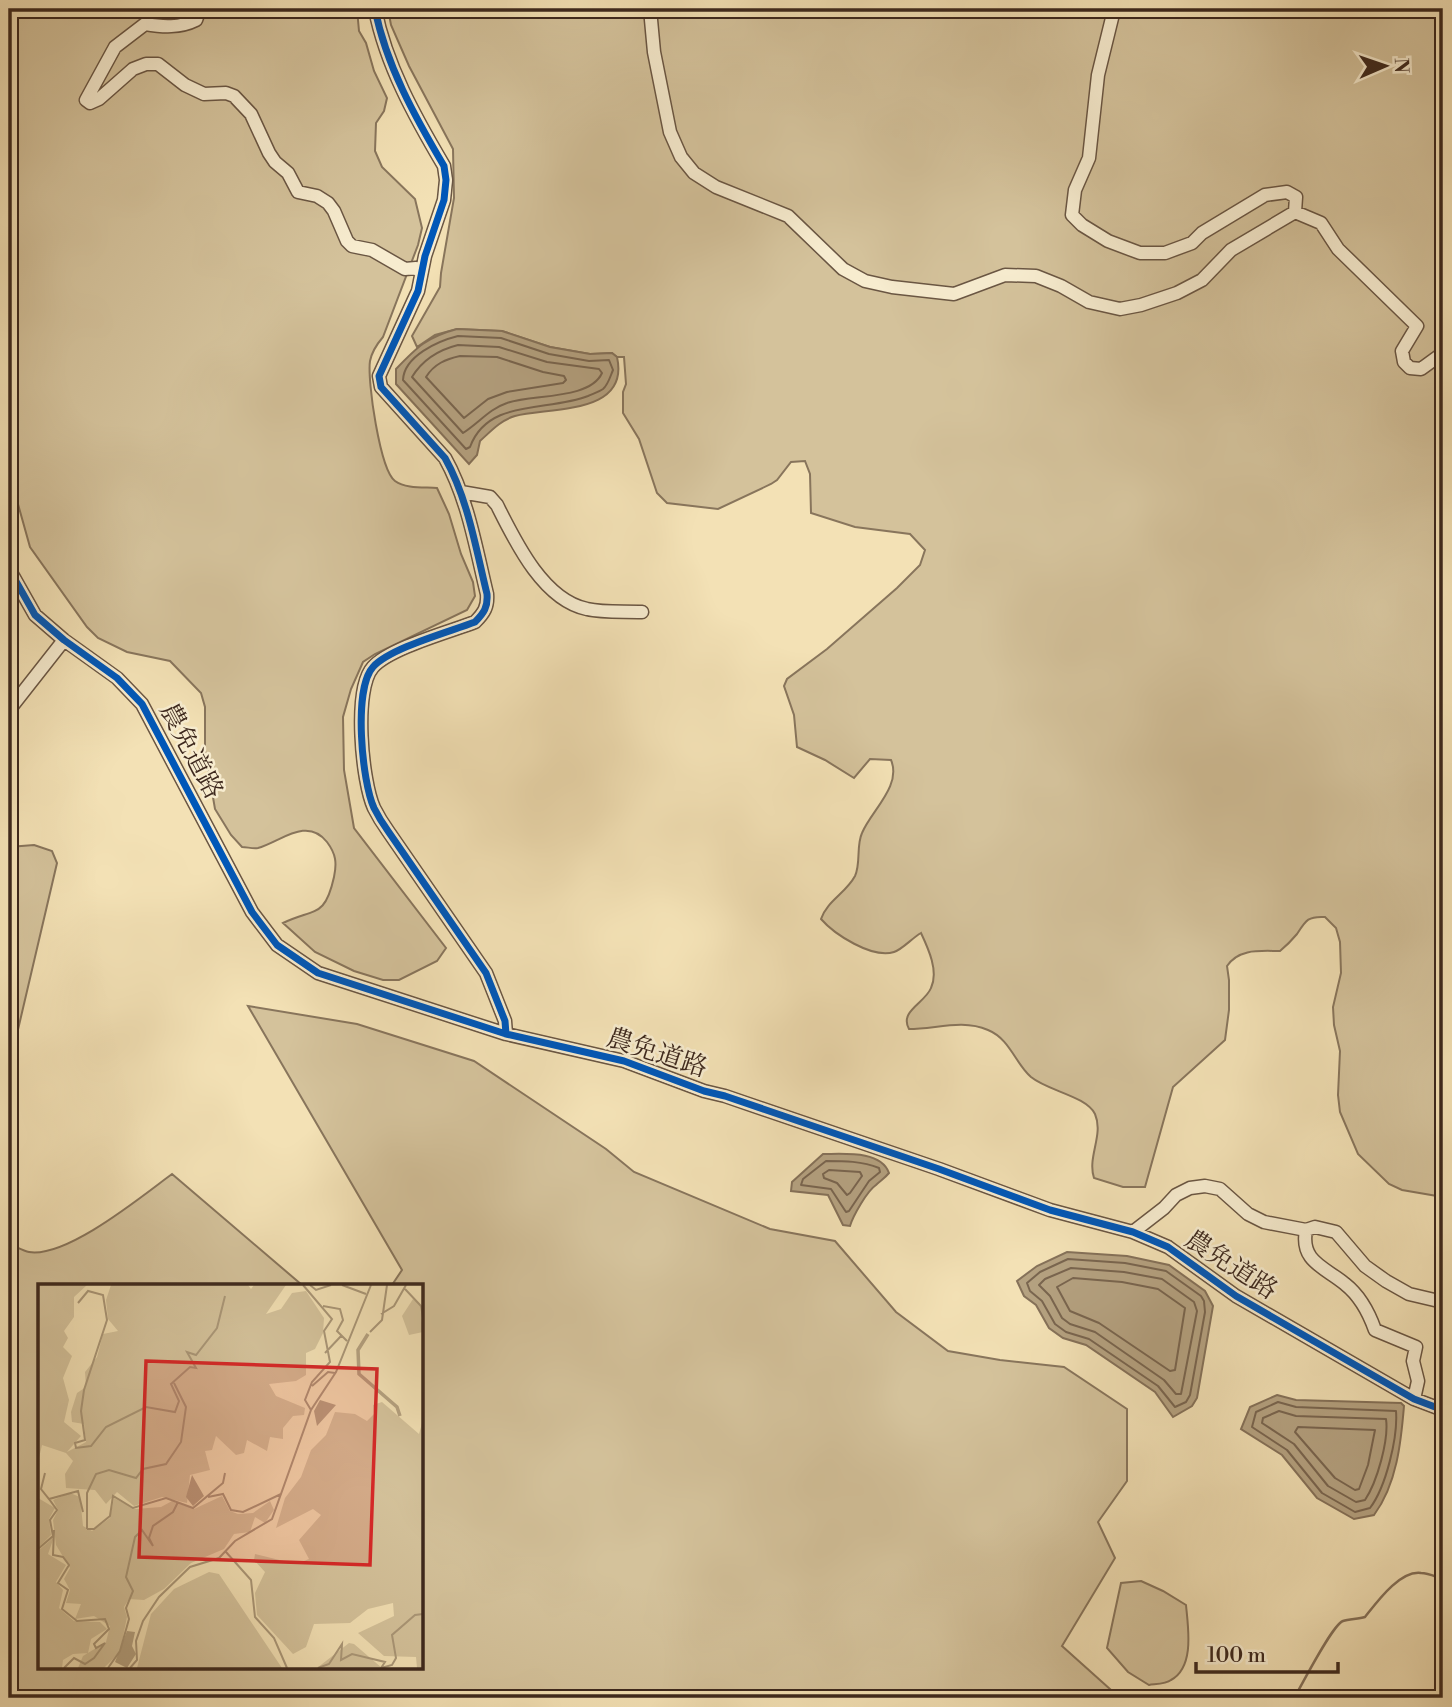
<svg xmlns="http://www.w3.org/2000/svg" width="1452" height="1707" font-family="'Libre Bodoni','Noto Serif JP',serif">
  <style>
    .green { fill: #d4c29b; stroke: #88755c; stroke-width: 2 }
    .water { fill: #b5a281; stroke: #857159; stroke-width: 2 }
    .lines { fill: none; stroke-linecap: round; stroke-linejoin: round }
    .shore { stroke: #79654f; stroke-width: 2 }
    .stream { stroke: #857159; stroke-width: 2.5 }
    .minor-casing { stroke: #6a5643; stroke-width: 15 }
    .minor { stroke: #f7eccf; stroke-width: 12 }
    .cycleway-casing { stroke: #f7eccf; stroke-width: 11 }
    .cycleway { stroke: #0057b8; stroke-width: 7 }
    .labels { text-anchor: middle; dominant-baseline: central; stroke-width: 5; stroke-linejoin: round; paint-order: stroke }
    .street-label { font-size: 26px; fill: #3d281d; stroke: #f7eccf }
    .inset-river { fill: none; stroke: #b5a281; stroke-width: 3.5 }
    .inset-road { fill: none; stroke: #aa9778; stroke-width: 2 }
    .view { fill: #d62828; fill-opacity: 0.15; stroke: #d62828; stroke-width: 3.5 }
    .inset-edge { fill: none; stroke: #3d281d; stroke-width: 3.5 }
  </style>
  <rect width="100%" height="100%" fill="#f3e1b5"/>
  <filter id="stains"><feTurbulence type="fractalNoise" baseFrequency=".00286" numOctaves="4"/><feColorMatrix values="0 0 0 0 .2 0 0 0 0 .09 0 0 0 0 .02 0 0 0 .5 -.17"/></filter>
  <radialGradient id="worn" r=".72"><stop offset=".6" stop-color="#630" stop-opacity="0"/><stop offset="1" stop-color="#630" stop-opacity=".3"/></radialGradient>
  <path class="green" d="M9 9H357L359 31 366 43 374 71 387 98 384 111 376 123 375 151 382 167 415 199 422 228 418 245 383 337C377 344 372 351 370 361 367 380 380 470 395 481 406 489 424 487 437 488L449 514 461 554 473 582 475 596 467 610 375 654 363 662 351 689 343 717 344 770 354 828 446 948 437 961 399 980H383L354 971 315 952 283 923C315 908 325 918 334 877 337 863 336 854 327 842 307 816 280 842 258 848 253 849 247 847 242 847L231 835 215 809 205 751V707L201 693 170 661 127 652 98 638 87 627 30 547 9 472Z
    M388 9H1443V1197L1402 1190 1389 1184 1358 1154 1340 1112 1338 1095 1340 1051 1334 1025 1333 1007 1341 973 1340 942 1336 928 1325 917C1308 916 1306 920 1297 934 1292 940 1286 946 1280 951 1261 951 1239 948 1227 966L1229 980V1010L1225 1040 1173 1087 1145 1187H1123L1094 1178C1087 1157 1104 1135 1095 1114 1086 1096 1048 1091 1031 1077 1015 1063 1010 1039 988 1030 962 1019 936 1029 909 1029 899 1011 925 1003 931 988 939 971 928 948 921 933 912 938 903 949 894 952 872 959 834 934 821 919 827 901 846 893 855 876 861 863 856 846 862 833 871 811 902 786 891 760L870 759 854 778 825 760 797 747 794 715 784 686 787 679 827 649 897 588 920 565 925 550 910 534 855 527 811 513 810 474 805 461 791 462 777 480 771 484 718 509 667 503 657 493 639 439 623 413V392L626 384 624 357H617L612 353 590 354 550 347 502 331 457 329 435 335 417 347 412 336 440 287 441 273 454 198 453 149 409 66 391 25Z
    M34 845 52 851 57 863 9 1068V847Z
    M248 1006 357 1024 474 1061 606 1149 634 1172 770 1229 835 1241 896 1312 948 1351 1000 1360 1064 1367 1127 1409V1481L1098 1522 1115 1558 1062 1646 1120 1698H9V1244C15 1246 23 1251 29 1252 67 1258 142 1196 172 1174L302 1285H40V1667H422V1285H392L402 1270Z
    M1141 1581 1163 1591 1186 1605C1188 1627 1195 1667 1171 1680 1166 1684 1155 1684 1149 1685L1128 1672 1107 1648 1121 1583Z"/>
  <path class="water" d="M457 329 502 331 550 347 590 354 612 353 617 357C630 415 551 407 515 416 501 420 491 431 480 441L477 455 469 464 396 384V369C417 347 427 337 457 329Z
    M823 1154C843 1154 881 1150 889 1173 884 1179 881 1180 876 1185 867 1191 853 1216 850 1226L843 1225 828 1195 791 1191 792 1182Z
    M1067 1252 1127 1256 1169 1265 1205 1291 1213 1306 1197 1398 1192 1406 1173 1417 1155 1392 1086 1345 1063 1338 1049 1328 1036 1305 1024 1296 1017 1281 1037 1266Z
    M1277 1395 1296 1400 1401 1403 1404 1406C1401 1442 1397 1484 1374 1515L1354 1519 1317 1498 1282 1455 1241 1429 1250 1407Z"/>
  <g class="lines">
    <path class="shore" d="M458 336 501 338 549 354 589 361 609 360 613 370C610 377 608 385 603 389 599 392 592 394 588 396 548 412 488 398 470 447L466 449 403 380C404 356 438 341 458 336Z
      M458 345 499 347 547 362 599 369 602 373C590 400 532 394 507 403 489 409 479 423 463 433L412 377C423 359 438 350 458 345Z
      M460 356 497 357 543 372 564 376 566 380 563 383 507 392 488 399 464 418 426 377C434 364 446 359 460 356Z
      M826 1161C844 1161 862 1161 879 1168L880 1172 869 1181 849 1211 846 1212 831 1189 801 1185 803 1179Z
      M829 1170 860 1172 862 1176 850 1193 847 1195 837 1183 824 1178 823 1174Z
      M1068 1259 1125 1263 1166 1271 1201 1296 1204 1301 1205 1312 1190 1395 1186 1402 1175 1407 1158 1386 1089 1339 1066 1332 1055 1324 1042 1301 1030 1291 1027 1283 1040 1272Z
      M1071 1268 1124 1272 1162 1279 1194 1302 1197 1311 1181 1394H1176L1164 1380 1095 1332 1070 1324 1062 1318 1050 1296 1039 1285 1045 1279Z
      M1073 1278 1122 1282 1158 1289 1185 1308 1175 1370 1170 1371 1099 1323 1070 1311 1057 1287Z
      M1278 1402 1296 1407 1396 1411C1398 1437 1386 1487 1370 1508L1355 1512 1322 1493 1287 1450 1252 1427 1256 1412Z
      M1279 1411 1296 1416 1386 1419C1389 1440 1377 1482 1365 1500L1356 1502 1328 1486 1294 1444 1262 1423 1263 1418Z
      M1298 1427 1375 1430 1368 1465 1359 1489 1355 1490 1335 1478 1295 1432Z"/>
    <path class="stream" d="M1294 1698C1302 1685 1332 1625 1343 1621 1349 1619 1358 1619 1365 1617 1377 1602 1400 1570 1421 1573 1429 1573 1436 1577 1443 1579"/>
    <g class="minor-casing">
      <path id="minor" d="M200 9 196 20C180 28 163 27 145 24L115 47 86 100 90 103 99 99 133 69 146 64H158L185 85 204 94 226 93 234 96 251 114 269 153 275 162 288 173 298 192 317 196 328 203 334 211 347 241 352 246 372 250 405 269 416 268 420 272
        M375 9C386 65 415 117 444 166L446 180 444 200 425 256 418 291 379 376 381 387 445 458C468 499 476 549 487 594 488 607 484 613 475 622 449 632 390 648 373 667 353 689 362 782 374 808 378 816 383 824 388 831L486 973 505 1021 506 1034
        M650 9 654 52 670 132 681 157 694 173 716 187 788 216 843 269 865 281 892 287 954 294 1005 275 1036 276 1061 286 1089 302 1120 309 1141 305 1177 293 1202 280 1231 250 1295 212
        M1109 9 1113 14 1098 75 1089 158 1075 190 1072 215 1082 225 1108 241 1140 253H1165L1192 243 1202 233 1265 195 1287 192 1296 197 1295 212
        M1295 212 1321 223 1338 249 1417 326 1402 351 1404 362 1410 368 1421 369 1443 353
        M461 492 490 497 497 505C515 541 543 600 587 609 604 613 625 611 642 612
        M9 569 35 615 64 640 117 678 142 704 252 912 277 945 318 973 506 1034 624 1061 704 1091 725 1096 939 1169 1050 1210 1133 1232 1168 1247 1236 1296 1414 1399 1443 1410
        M9 710 64 640
        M1306 1230C1300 1262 1325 1267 1345 1284 1359 1295 1369 1313 1375 1330L1416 1347 1413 1361 1418 1381 1414 1399
        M1133 1232 1164 1208 1176 1195 1190 1188 1205 1186 1220 1189 1248 1214 1264 1222 1306 1230 1315 1227 1336 1232 1365 1266 1386 1281 1409 1294 1443 1302"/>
    </g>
    <use href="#minor" class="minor"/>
    <g class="cycleway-casing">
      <path id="cycleway" d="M375 9C386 65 415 117 444 166L446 180 444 200 425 256 418 291 379 376 381 387 445 458C468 499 476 549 487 594 488 607 484 613 475 622 449 632 390 648 373 667 353 689 362 782 374 808 378 816 383 824 388 831L486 973 505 1021 506 1034
        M9 569 35 615 64 640 117 678 142 704 252 912 277 945 318 973 506 1034 624 1061 704 1091 725 1096 939 1169 1050 1210 1133 1232 1168 1247 1236 1296 1414 1399 1443 1410"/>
    </g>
    <use href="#cycleway" class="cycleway"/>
  </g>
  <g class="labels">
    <g class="street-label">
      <text transform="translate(191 751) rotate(62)">農免道路</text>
      <text transform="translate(657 1053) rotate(18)">農免道路</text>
      <text transform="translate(1231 1265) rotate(33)">農免道路</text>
    </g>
  </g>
  <g transform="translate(38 1284)">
    <rect width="385" height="385" fill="#f3e1b5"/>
    <path d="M0 1H49L36 13V33L26 47 30 54 25 63 34 72 25 94 31 116 26 138 43 152 29 168 48 158 46 140 34 138 33 128 39 109 48 103 47 88 59 73 65 50 80 47 70 35 68 16 73 1H210L213 5 216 1H248L228 30 243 25 254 9 268 7 286 34 285 49 277 65 268 69V91L258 97 231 100 238 112 267 124 266 131 255 132 245 144V155L232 153 229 167 209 156 206 169 198 171 178 152 174 166 167 167 172 186 152 191 149 219 124 213 96 222 79 208 68 220 57 206 28 204 27 190 35 177 28 169 4 161 0 178ZM375 15 382 20 385 48 371 51 364 32ZM344 118 381 150 385 136V384H379L378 373 346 372 320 349 356 332 355 319 330 325 312 339 276 340 268 363 255 370 219 331 217 309 227 288 216 276 217 270 258 280 271 275 261 256 283 231 275 225 238 244 247 214 263 193 273 166 288 151 297 128 317 130 329 137 336 130 335 121ZM32 209 42 213 45 242 54 247 72 234 76 214 97 225 123 223 134 217 156 225 184 212 192 227 200 230 215 229 232 217 236 226 227 239 217 233 212 248 196 250 186 265 153 279 126 305 106 316 91 315 86 323 89 333 82 368 66 384H40L45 372 68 358 72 342 56 332 37 335 43 320 28 319 32 306 26 295 32 284 18 261 15 236 20 226 15 216ZM0 214 17 224 11 235 13 251 0 264ZM16 253 10 270 28 281 18 298 25 306 21 324 36 337 62 338 69 345 53 355 50 369 35 370 25 376 24 384H0V267ZM171 288 181 290 244 384H99L113 330 136 305ZM311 359 316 360 344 384H279Z" fill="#d4c29b"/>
    <path d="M282 116 298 121 279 142 276 127ZM154 191 166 212 155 222 148 213ZM89 347 97 348 94 362 98 370 89 384 77 378Z" fill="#b5a281"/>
    <path class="inset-river" d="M330 50 320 66 321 90 359 123 362 132"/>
    <path class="inset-road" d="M265 1 294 35 286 47 292 78 274 98 267 116 273 126M272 1 278 6 293 1M304 1 328 10M367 5 383 22 385 34M40 19 50 7 65 11 69 36 46 106 43 127 47 156 37 159 38 164 53 162 68 143 108 123 137 128 141 117 133 100 152 83 158 84 149 68 158 71 179 44 187 12M285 22 302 25 305 36 299 47 309 57M343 30 356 22 368 1M332 48 344 36 349 1M287 69 304 51M274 102 290 88 297 89M7 189 3 205 11 215 40 207 45 228M170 213 185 210 193 226 205 228 243 210M49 245V209L58 190 71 186 98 194 105 185 128 180 143 158 148 123 136 99M49 245H56L72 232 75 212 95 224 128 214 155 224 185 199 187 189M16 246 15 271 25 273 31 281 20 299 30 306 24 325 39 337 67 335 71 345 56 360 58 364 67 359 56 374 47 380 36 374 26 384M0 265 15 252 12 236 19 226 11 215M188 268 213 296 217 333 236 354 249 384M70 384 82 367 91 335 88 324 95 307 88 293 97 253 104 246 115 262 111 254 115 242 135 228 140 218M92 384 99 376 98 357 105 337 121 313 152 283 181 274 197 257 234 235 273 126 298 88 333 1M280 384 291 380 304 360 303 376 314 370 347 378 343 384 354 381 358 374 354 351 377 331 385 330"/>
    <path class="view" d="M108 77 339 85 332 281 101 273Z"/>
    <rect width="385" height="385" class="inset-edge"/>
  </g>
  <rect width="1452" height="1707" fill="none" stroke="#f3e1b5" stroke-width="35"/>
  <rect x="10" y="10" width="1431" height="1686" fill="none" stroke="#3d281d" stroke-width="3.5"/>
  <rect x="18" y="18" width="1417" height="1672" fill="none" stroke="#3d281d" stroke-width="2"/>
  <g transform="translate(1385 66) rotate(88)" stroke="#f7eccf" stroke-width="5" paint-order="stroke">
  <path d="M0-5L12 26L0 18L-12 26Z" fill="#3d281d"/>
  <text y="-10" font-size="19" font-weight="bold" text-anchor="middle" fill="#3d281d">N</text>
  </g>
  <path d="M1196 1662v10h142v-10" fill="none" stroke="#3d281d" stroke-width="3.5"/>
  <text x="1207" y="1662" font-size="21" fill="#3d281d" stroke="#f7eccf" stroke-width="5" paint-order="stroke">100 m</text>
  <rect width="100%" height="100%" filter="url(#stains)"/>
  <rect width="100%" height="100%" fill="url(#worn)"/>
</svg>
